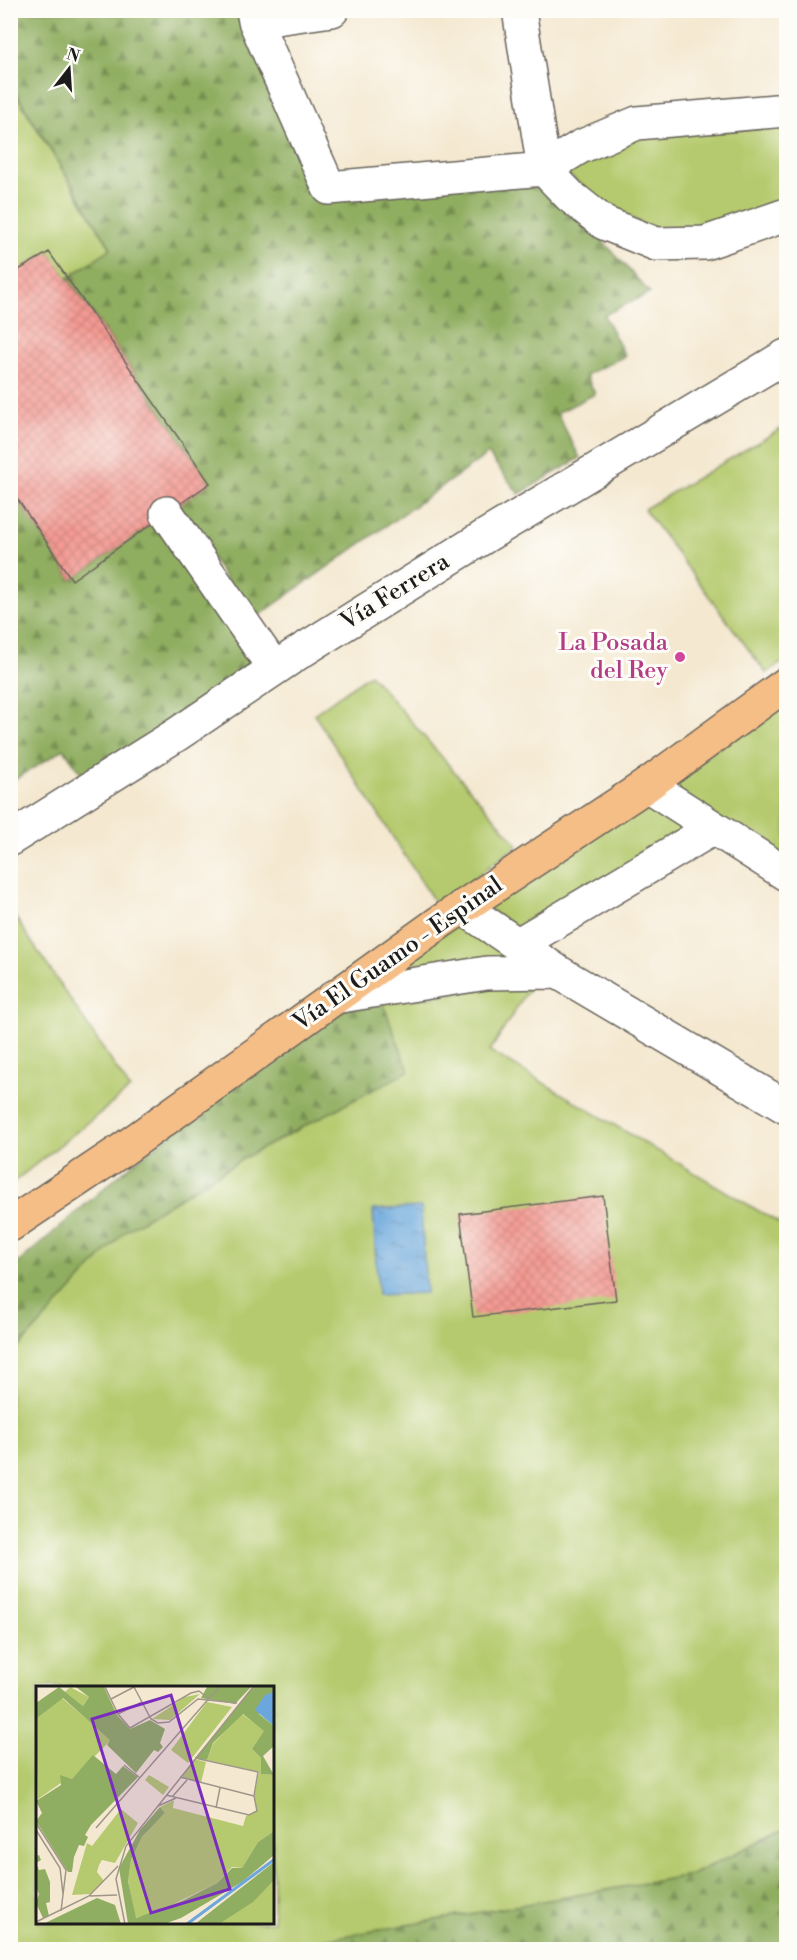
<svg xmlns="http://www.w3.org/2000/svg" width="797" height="1960" font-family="'Libre Bodoni',serif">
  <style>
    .grass { fill: #b5ca6e; stroke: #687345; stroke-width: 1.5; fill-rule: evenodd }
    .forest { fill: url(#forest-firs); stroke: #56653e; stroke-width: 1.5 }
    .water { fill: url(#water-ripples); stroke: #44627c; stroke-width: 1.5 }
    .building { fill: url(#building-cross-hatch) }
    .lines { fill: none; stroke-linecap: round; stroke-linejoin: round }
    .minor-casing { stroke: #68635b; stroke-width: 36 }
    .major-casing { stroke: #68635b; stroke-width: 36 }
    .minor { stroke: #fff; stroke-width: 33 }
    .major { stroke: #f6be87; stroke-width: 33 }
    .hotel-dot { fill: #d1479c; stroke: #fdfcf7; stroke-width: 2 }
    .labels { text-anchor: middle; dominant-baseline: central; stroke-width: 6; stroke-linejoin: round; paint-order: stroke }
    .street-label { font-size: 24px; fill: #1c1c1c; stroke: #fdfcf7 }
    .hotel-label { font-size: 24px; fill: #b23c85; stroke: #fdfcf7; text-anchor: end }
    .inset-river { fill: none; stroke: #6ba7dc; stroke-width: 3 }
    .inset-road { fill: none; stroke: #9e9688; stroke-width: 1.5 }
    .view { fill: #7b2cbf; fill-opacity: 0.15; stroke: #7b2cbf; stroke-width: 3 }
    .inset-edge { fill: none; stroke: #1c1c1c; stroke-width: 3 }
  </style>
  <defs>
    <pattern id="forest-firs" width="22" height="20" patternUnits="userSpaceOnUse" patternTransform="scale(1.5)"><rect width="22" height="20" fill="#90ae61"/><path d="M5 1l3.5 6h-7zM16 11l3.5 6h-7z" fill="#758d4f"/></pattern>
    <pattern id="water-ripples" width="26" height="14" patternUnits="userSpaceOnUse" patternTransform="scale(1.5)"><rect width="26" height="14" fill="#6ba7dc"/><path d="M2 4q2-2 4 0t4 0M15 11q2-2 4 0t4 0" fill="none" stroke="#5787b2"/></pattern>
    <pattern id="building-cross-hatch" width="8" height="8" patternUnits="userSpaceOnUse" patternTransform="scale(1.5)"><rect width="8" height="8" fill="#f39a93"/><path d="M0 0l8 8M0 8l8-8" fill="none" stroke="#d0847e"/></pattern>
  </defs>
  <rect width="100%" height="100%" fill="#fdfcf7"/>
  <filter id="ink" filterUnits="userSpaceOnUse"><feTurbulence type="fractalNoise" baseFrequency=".0167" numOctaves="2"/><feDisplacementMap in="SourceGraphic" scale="12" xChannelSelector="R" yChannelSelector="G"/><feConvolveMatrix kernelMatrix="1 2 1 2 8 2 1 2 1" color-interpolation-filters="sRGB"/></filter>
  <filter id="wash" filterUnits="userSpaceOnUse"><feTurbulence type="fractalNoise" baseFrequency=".008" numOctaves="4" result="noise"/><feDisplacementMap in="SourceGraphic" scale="24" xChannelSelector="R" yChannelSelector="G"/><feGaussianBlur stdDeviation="1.35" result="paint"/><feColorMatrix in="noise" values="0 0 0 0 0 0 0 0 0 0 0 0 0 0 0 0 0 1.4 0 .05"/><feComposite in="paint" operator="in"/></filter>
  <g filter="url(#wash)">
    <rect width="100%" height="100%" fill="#f4e8d0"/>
    <path class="grass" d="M10 85 111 249 72 285 49 252 11 275Z
      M786 120V205L718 228 651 229 603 202 560 168 644 134Z
      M786 426V660L766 673 644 509Z
      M370 674 518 845 437 906 314 714Z
      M786 696V867L667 786Z
      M649 798 696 830 518 929 482 904Z
      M13 914 130 1089 11 1184 10 915Z
      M459 924 533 965 368 985Z
      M534 980 490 1051 786 1227V1829L691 1875 322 1940 245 1950 11 1949 10 1356 125 1231 244 1158 383 1004ZM38 1687H273V1922H38Z"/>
    <path class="forest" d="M11 11H242L323 195 537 176 602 240 650 293 604 315 625 356 586 375 595 394 557 413 580 458 519 494 488 454 254 619 176 507 210 483 68 278 111 248 11 85Z
      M10 488 72 580 159 519 262 667 90 786 64 749 11 782Z
      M383 1004 409 1071 244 1158 125 1231 11 1356 10 1270 132 1164 333 1011Z
      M786 1829V1949H248L322 1940 691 1875Z"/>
    <path class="water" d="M421 1207 426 1293 378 1295 373 1210Z"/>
    <g id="blocks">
      <path class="building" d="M49 252 210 483 72 580 10 488V275Z
        M603 1196 616 1300 473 1317 460 1214Z"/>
    </g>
  </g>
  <g filter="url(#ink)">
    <use href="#blocks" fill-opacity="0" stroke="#68635b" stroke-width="1.5"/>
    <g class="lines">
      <g class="minor-casing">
        <path id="minor" d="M253 10 255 21 329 188 544 169 580 147 637 123 786 110
          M519 10 544 169 570 196 604 223 656 244 705 243 786 215
          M255 21 332 10
          M167 513 274 668
          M647 785 786 874
          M10 839 176 735 295 655 487 535 786 356
          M462 907 558 972 786 1107
          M517 945 712 829
          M334 997 487 973 558 972"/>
      </g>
      <g class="major-casing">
        <path id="major" d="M10 1225 122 1150 440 922 647 785 786 684"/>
      </g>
      <use href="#minor" class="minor"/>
      <use href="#major" class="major"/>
    </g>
  </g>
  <circle class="hotel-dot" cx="680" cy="657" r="6"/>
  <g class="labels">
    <g class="street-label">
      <text transform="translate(395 592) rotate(-32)">Vía Ferrera</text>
      <text transform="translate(398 954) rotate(-35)">Vía El Guamo - Espinal</text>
    </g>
    <g class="hotel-label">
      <text x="668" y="643">La Posada<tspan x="668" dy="28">del Rey</tspan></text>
    </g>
  </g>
  <g transform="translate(36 1686)">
    <rect width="238" height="238" fill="#f4e8d0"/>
    <path d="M34 1 53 11 47 20 29 6ZM164 8 134 34 116 33 149 11ZM26 12 75 54 36 93 32 92 2 113 0 33ZM171 16 196 21 152 77 135 64ZM206 28 229 45 216 63 225 72 226 88 238 89V145L222 156 206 182 196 181 181 197 121 226 99 232 92 194 95 174 106 151 129 127 124 121 138 114 137 122 207 140 210 130 221 124 218 111 223 86 171 74 177 58ZM158 73 170 76 165 97 146 91ZM113 89 133 101 127 109 109 94ZM85 123 102 137 79 177 66 174 63 179 61 186 68 195 54 208 36 209 51 157 56 160ZM238 193V238H182Z" fill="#b5ca6e"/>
    <path d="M23 1 47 20 53 11 40 1H68L81 29 94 43 114 34 129 43 124 57 127 61 122 66 118 64 100 87 71 59 74 54 27 12 0 33V17ZM171 1H215L199 18 165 12ZM217 1H238V6L229 10 223 28 238 40V60L227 70 238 89 225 88V72L216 63 228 45 207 28 177 57 171 74 159 72ZM57 69 80 88 87 80 102 91 55 139 49 149 52 151 48 160 43 159 38 171 36 186H32L0 135 6 127 0 115 25 99 24 89 36 93ZM124 121 129 127 106 151 95 174 92 195 100 232 146 215 181 197 196 182H206L222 156 238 145V169L206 196 145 232 128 238H92L83 182 104 144ZM3 169 5 174 0 177 3 184 9 183 14 196V216L10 217 13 230 7 232 0 217 3 208 0 201V170ZM238 176V194L217 216 183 238H159ZM61 212 79 219 85 238H7Z" fill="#90ae61"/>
    <path d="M238 6H239L238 40 219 24 229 9Z" fill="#6ba7dc"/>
    <path class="inset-river" d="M151 238 239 173"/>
    <path class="inset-road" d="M69 1 82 28 94 42 155 7 163 5 172 12M98 1 115 33 122 37 133 36 162 13 201 17M75 13 98 1M82 28 106 16M88 79 103 91M144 91 218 110M130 109 213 129 221 125 218 110 222 86 159 72M136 111 151 94M122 120 140 112M180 122 184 102M0 137 30 184 25 225M60 142 183 1M0 144 24 182 27 208M54 210 81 209M0 236 53 210 82 180M89 238 80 193 90 160 217 1"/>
    <path class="view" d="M135 9 194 203 115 227 56 33Z"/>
    <rect width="238" height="238" class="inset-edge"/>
  </g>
  <rect width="797" height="1960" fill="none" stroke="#fdfcf7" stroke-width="36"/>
  <g transform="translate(69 69) rotate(17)" stroke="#fdfcf7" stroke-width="4.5" paint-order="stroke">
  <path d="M0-4.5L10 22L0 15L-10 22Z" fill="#1c1c1c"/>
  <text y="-9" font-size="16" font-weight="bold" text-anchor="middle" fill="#1c1c1c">N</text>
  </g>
</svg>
